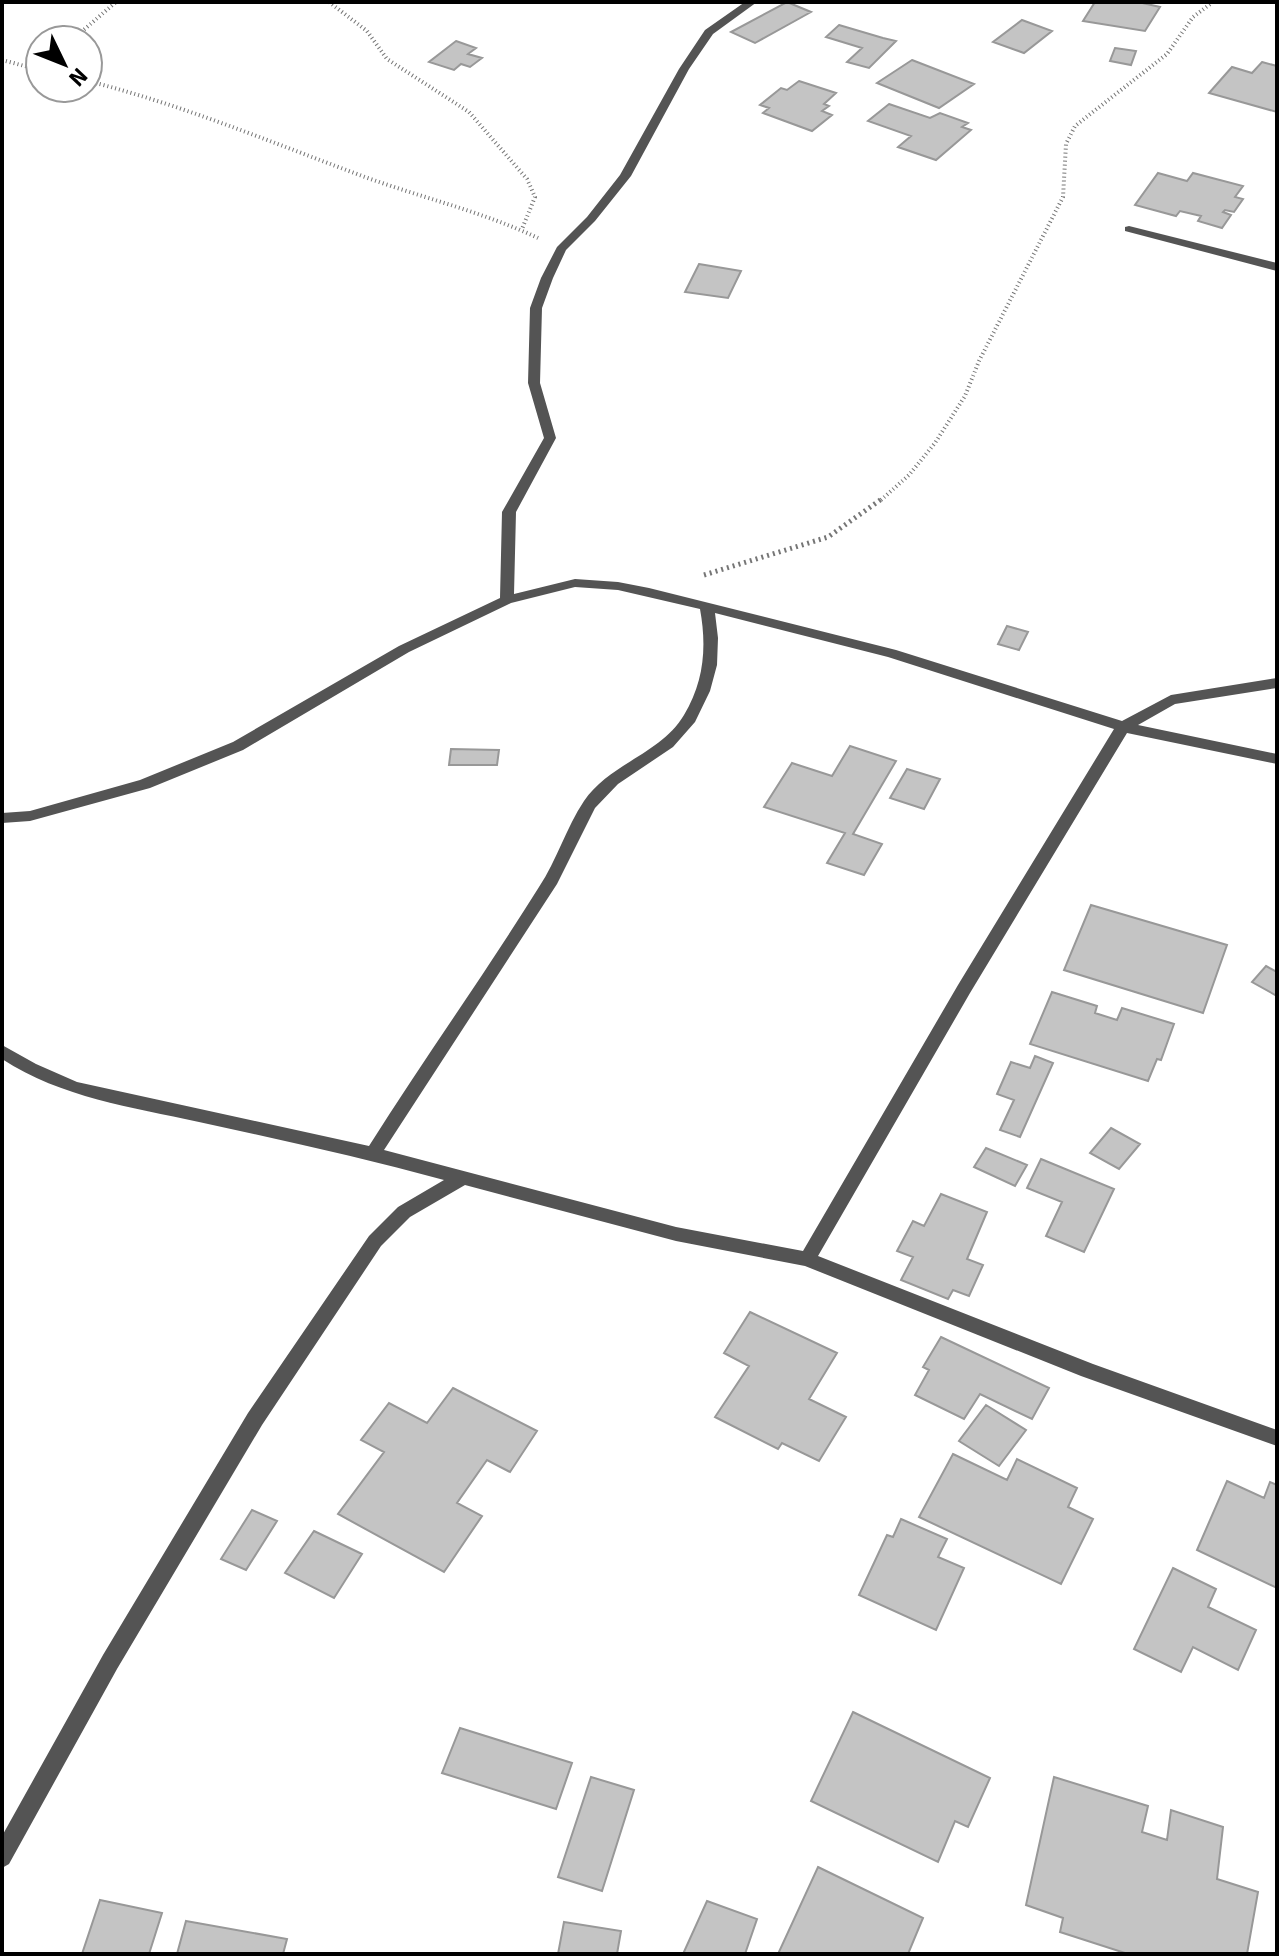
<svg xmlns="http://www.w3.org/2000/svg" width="1279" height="1956" font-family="Signika,sans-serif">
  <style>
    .building { fill: #c4c4c4; stroke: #989898; stroke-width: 2 }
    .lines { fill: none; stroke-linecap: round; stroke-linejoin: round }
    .path-far1 { stroke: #767676; stroke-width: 4; stroke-dasharray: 1 3; stroke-linecap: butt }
    .path { stroke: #767676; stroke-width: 5; stroke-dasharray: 2 4; stroke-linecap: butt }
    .minor { fill: #545454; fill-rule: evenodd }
  </style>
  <rect width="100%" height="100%" fill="#fff"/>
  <path class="building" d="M787 2 811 12 755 43 731 32Z
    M1095 2H1138L1160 7 1145 31 1083 21Z
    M1022 20 1052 31 1024 53 993 42Z
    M839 25 883 38 896 41 869 68 847 62 862 48 826 37Z
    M456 41 476 48 468 54 482 58 470 67 461 64 454 70 429 62Z
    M1115 48 1136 51 1131 65 1110 61Z
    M912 60 974 84 939 108 877 83Z
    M1262 62 1277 66V112L1209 93 1232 67 1252 73Z
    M799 81 836 93 824 104 829 106 822 111 832 115 812 131 763 113 769 108 760 105 781 88 787 90Z
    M889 104 930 118 940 113 968 123 962 127 971 130 936 160 898 147 911 136 868 121Z
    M1158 173 1187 181 1193 173 1243 186 1235 197 1243 199 1234 212 1225 210 1223 212 1231 215 1222 228 1198 221 1201 216 1180 211 1176 216 1135 205Z
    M699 264 741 271 728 298 685 292Z
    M1007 626 1028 632 1019 650 998 644Z
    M850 746 896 761 853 834 882 844 864 875 827 863 845 833 764 807 792 763 832 776Z
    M451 749 499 750 497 765H449Z
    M907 769 940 779 924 809 890 798Z
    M1091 905 1227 945 1203 1013 1064 970Z
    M1266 966 1277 972V996L1252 982Z
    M1052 992 1097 1006 1095 1013 1117 1020 1122 1008 1174 1024 1161 1060 1157 1059 1148 1081 1030 1044Z
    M1035 1056 1053 1063 1020 1137 1000 1130 1014 1100 997 1094 1011 1062 1030 1068Z
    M1111 1128 1140 1144 1119 1169 1090 1153Z
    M986 1148 1027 1165 1015 1186 974 1167Z
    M1041 1159 1114 1189 1084 1252 1046 1236 1062 1202 1027 1188Z
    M941 1194 987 1212 967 1259 983 1265 969 1296 953 1290 948 1299 901 1280 913 1257 897 1251 913 1221 924 1226Z
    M750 1312 837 1353 809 1399 846 1417 819 1461 782 1443 778 1449 715 1417 749 1366 724 1353Z
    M941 1337 1049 1388 1032 1419 980 1394 964 1419 915 1395 929 1370 923 1367Z
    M453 1388 537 1431 510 1472 487 1460 457 1503 482 1516 444 1572 338 1514 384 1452 361 1440 389 1403 427 1423Z
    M986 1405 1026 1430 999 1466 959 1441Z
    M953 1454 1007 1480 1017 1459 1077 1488 1068 1507 1093 1519 1061 1584 919 1517Z
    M1227 1481 1264 1498 1270 1482 1277 1485V1588L1197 1550Z
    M252 1510 277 1521 246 1570 221 1559Z
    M901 1519 947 1539 938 1557 964 1568 936 1630 859 1595 887 1535 893 1537Z
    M314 1531 362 1554 334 1598 285 1573Z
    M1173 1568 1216 1589 1208 1607 1256 1630 1238 1670 1193 1647 1181 1672 1134 1649Z
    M853 1712 990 1778 968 1827 955 1821 938 1862 811 1801Z
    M460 1728 572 1763 556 1809 442 1773Z
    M591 1777 634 1790 602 1891 558 1877Z
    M1054 1777 1148 1806 1142 1832 1167 1840 1171 1810 1223 1827 1217 1879 1258 1892 1247 1954H1128L1060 1932 1063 1918 1026 1905Z
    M818 1867 923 1918 908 1954H778Z
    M100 1900 162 1913 149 1954H82Z
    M707 1901 757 1919 745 1954H683Z
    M186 1921 287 1939 283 1954H177Z
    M564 1922 621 1931 617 1954H558Z"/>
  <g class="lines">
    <path class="path-far1" d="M329 2 367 31 387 59 469 112 527 179 535 197 522 229
      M72 40 116 2
      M2 60 40 70
      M88 81C183 105 273 143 365 177 423 198 483 212 538 238
      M881 500 909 475 935 443 965 396 979 361 1063 197 1066 144 1075 126 1167 54 1193 17 1213 2"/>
    <path class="path" d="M704 575 828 537 883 498"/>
    <path class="minor" d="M745 2H757L713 34 689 69 631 176 595 221 566 250 553 278 542 308 540 383 556 438 516 512 514 594 575 579 618 582 649 588 896 650 1122 721 1171 695 1277 678V688L1175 704 1138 725 1277 754V764L1127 733 970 993 818 1256 1093 1364 1277 1430V1446L1081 1376 805 1266 676 1241 465 1185 410 1217 381 1246 262 1425 117 1669 9 1864 2 1868V1836L103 1655 248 1413 369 1236 398 1207 444 1180C363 1158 281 1140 199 1122 131 1107 62 1098 2 1059V1045L36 1064 77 1082 369 1146C424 1059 484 975 539 887 557 860 566 828 584 801 610 763 661 754 684 715 704 682 707 647 700 609L618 590 575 587 511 603 409 652 243 750 150 788 30 821 2 823V813L30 811 140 780 233 742 399 646 500 598 502 512 544 438 528 383 530 308 541 278 557 247 587 217 620 175 679 69 705 30ZM715 613 888 657 1114 729 958 985 803 1251 676 1227 384 1150 557 884 595 808 618 784 673 747 695 722 710 691 717 665 718 638Z
      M1129 226 1277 263V271L1125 231V227Z"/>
  </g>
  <rect width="1279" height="1956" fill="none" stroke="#000000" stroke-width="8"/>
  <g transform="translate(64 64) rotate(133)"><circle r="38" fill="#ffffff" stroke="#999999" stroke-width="2"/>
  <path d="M0-6L14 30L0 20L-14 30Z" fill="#000000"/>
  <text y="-12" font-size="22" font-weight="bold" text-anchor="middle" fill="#000000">N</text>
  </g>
</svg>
